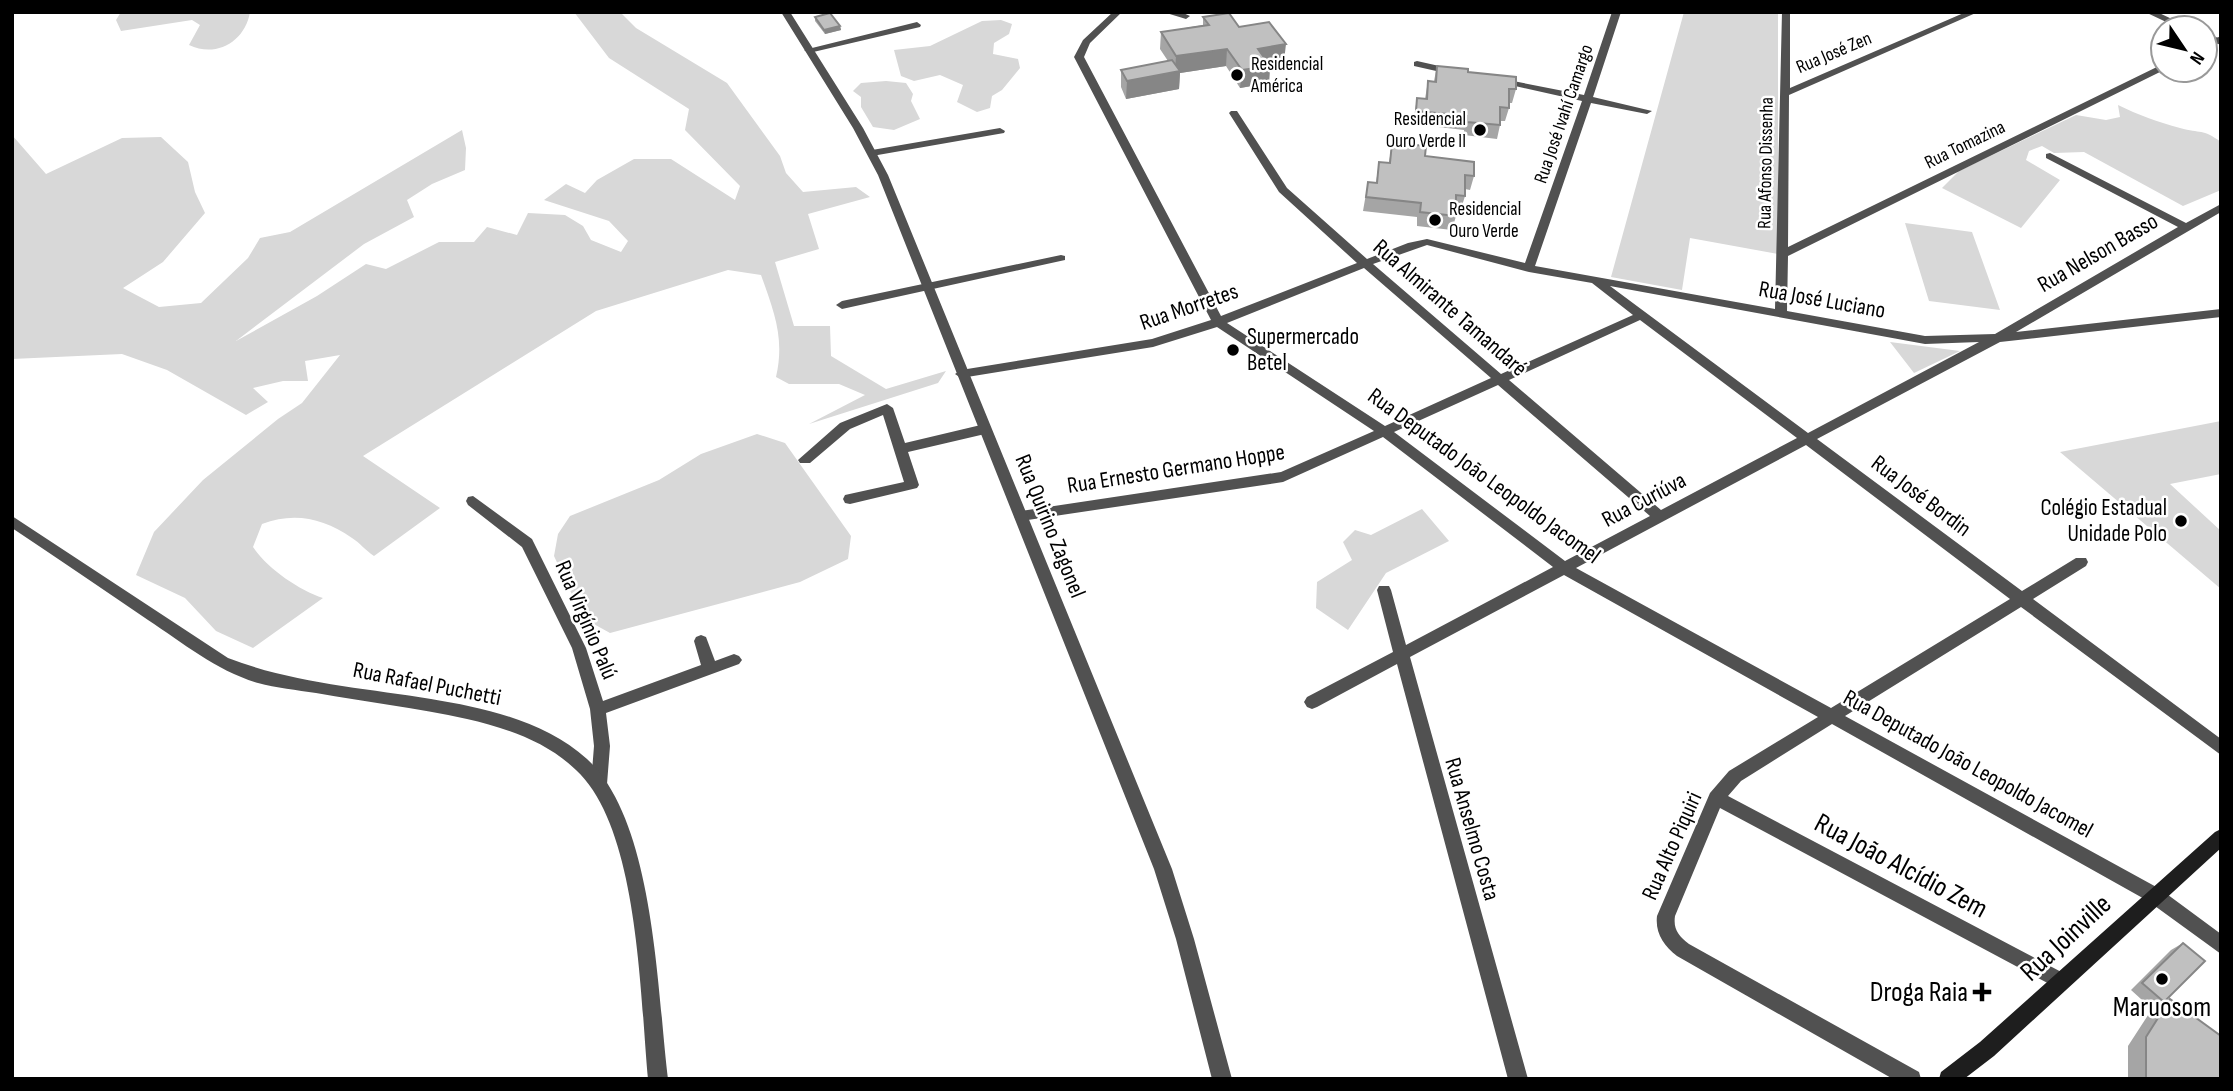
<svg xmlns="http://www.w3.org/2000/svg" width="2233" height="1091" font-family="'Sofia Sans Condensed',sans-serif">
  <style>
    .green { fill: #d8d8d8 }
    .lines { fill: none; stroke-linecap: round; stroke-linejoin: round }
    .minor { fill: #515151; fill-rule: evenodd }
    .tertiary { fill: #515151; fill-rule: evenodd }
    .secondary { fill: #1e1e1e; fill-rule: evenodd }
    .wall { fill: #a5a5a5 }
    .shaded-wall { fill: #868686 }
    .building { fill: #c0c0c0; stroke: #868686; stroke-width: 2 }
    .poi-dot { fill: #000; stroke: #fff; stroke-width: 2.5 }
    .labels { text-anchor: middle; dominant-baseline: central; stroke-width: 5; stroke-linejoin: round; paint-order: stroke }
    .far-street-label { font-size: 19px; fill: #000; stroke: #fff }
    .far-poi-label { font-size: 19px; fill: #000; stroke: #fff; text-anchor: start }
    .street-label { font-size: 23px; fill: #000; stroke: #fff }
    .poi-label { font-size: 23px; fill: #000; stroke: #fff; text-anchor: start }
    .near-street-label { font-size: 28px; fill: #000; stroke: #fff }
    .near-poi-label { font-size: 28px; fill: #000; stroke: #fff; text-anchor: end }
  </style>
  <rect width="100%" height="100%" fill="#fff"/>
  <path class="green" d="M121 12H250C245 42 216 58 189 45L200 25 192 20 121 31 116 20Z
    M574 12H620L636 28 727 83 780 156 786 173 803 192 856 187 870 197 808 214 819 249 775 262 794 326H830L831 356 886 389 946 371 938 383 809 424 865 395 839 384H789L776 377C785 338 774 312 761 275L728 270 596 311 363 456 440 508 374 556C365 550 360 543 352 538 323 518 294 512 262 524L253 547C268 569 299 590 323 598L253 648 216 631 185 598 136 575 154 532 203 480 278 419 302 403 340 355 305 361 308 381H283L253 388 268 402 246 415 167 370 122 354 12 359V135L46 174 122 138 161 137 188 162 195 192 205 213 163 262 123 288 159 307 201 303 248 258 260 238 290 232 462 130 466 148 465 170 432 184 407 200 414 217 364 244 236 341 317 296 366 264 386 269 439 242H474L487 227 517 235 528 213 565 215 583 226 591 240 621 252 628 241 609 221 544 200 566 184 585 193 597 180 634 159H671L735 200 740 186 685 130 689 109 609 58Z
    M1684 12H1778V254L1690 238 1682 290 1611 277Z
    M1001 20 1012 24 1009 34 994 43 993 54 1018 59 1020 68 1002 90 992 96 990 108 977 112 957 102 963 85 940 75 914 81 901 76 894 50 930 46 982 21Z
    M886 81 906 83 913 94 911 101 920 119 894 130 873 127 861 107V97L853 91 861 83Z
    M2118 105C2138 115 2158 122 2180 128 2201 134 2202 128 2221 142V190L2183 206 2084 152 2054 153 2042 146 2029 151 2026 160 2060 180 2021 228 1942 188 1959 171 2076 115 2106 120 2120 117Z
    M1905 223 1972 232 2000 310 1929 301Z
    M1890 342 1960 351 1914 373Z
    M2221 421V474L2170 484 2221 531V589L2060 452Z
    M757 434 785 443 851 536 848 559 800 582 610 633 592 623 575 601 554 556 558 534 570 516 659 480 701 454Z
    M1422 509 1449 541 1386 573 1348 630 1316 608 1317 582 1352 560 1343 542 1355 530 1371 535Z"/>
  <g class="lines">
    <path class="minor" d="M1113 12H1122L1090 43 1084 57 1221 316 1357 263 1279 192 1229 113 1231 111H1237L1287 188 1367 259 1408 243 1427 239 1525 263 1582 101 1493 81 1498 78 1584 95 1612 12H1621L1593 97 1652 111 1647 114 1591 103 1535 266 1775 309 1782 12H1790V88L1966 12H1978L1789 95 1788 247 2163 64 2164 70 1788 256 1787 311 1925 336 1995 334 2178 227 2046 158V154L2050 153 2186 223 2221 204V212L2016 332 2221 309V317L2000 342 1817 439 2022 591 2076 558H2086L2088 562 2086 566 2033 599 2221 739V755L2021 607 1845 716 2160 889 2221 934V954L2148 901 1832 724 1741 781 1728 796 2067 975 2070 981 2067 987 2061 990 2055 987 1720 808 1675 916C1673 930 1679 936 1689 944L1919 1072 1921 1079H1893L1677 956C1664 946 1655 933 1657 916L1710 793 1729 771 1818 717 1564 575 1410 657 1528 1079H1508L1397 664 1317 707 1312 709 1307 707 1304 702 1307 697 1393 652 1377 590 1379 586H1389L1391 590 1406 645 1553 567 1383 437 1283 482 1021 521 1016 520 1014 516 1021 511 1281 472 1374 431 1217 327 1153 347 961 378 955 374 961 370 1152 339 1211 320 1074 57 1083 40ZM1427 245 1529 272 1592 283 1633 315 1501 374 1373 264ZM1364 268 1491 378 1385 426 1227 323ZM1610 286 1925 344 1979 342 1808 433ZM1640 320 1797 438 1661 510 1509 380ZM1498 385 1650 516 1565 561 1394 432ZM1806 445 2010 599 1831 708 1576 568Z
      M1163 12H1181L1190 16 1186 19Z
      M917 22 921 25 920 27 809 53 804 50Z
      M2221 36V42L2205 49V43Z
      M1417 61 1457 70 1459 72 1454 75 1414 66V62Z
      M1000 128 1005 131 1004 133 872 156 867 153 872 150Z
      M1061 255 1065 256V260L842 309 836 305 842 301Z
      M887 404 893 408 905 443 985 424 991 429 985 434 908 452 919 485 917 488 850 504 845 503 843 499 845 495 904 482 883 415 850 429 810 463H800L798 460 840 423Z
      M473 496 532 539 586 648 603 701 701 665 694 641 696 637 701 635 706 637 715 661 734 654 739 656 742 660 739 664 606 713 610 746 607 784 605 789 599 791 593 789 591 784 594 746 590 709 572 648 522 547 468 505 466 501 468 497Z"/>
    <path class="tertiary" d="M781 12H790L863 128 888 175 1172 869 1194 939 1232 1079H1212L1176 939 1154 869 878 175 853 128Z
      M2145 12H2157L2191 28H2179Z
      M2205 33 2221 39V45L2205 39Z
      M12 516 228 658C292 683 364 688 431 699 485 708 545 721 587 759 655 821 657 991 668 1079H648C640 996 639 828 576 770 546 741 506 728 467 719 417 708 366 702 316 693 297 690 276 688 258 683 217 671 183 643 148 620 103 589 58 559 12 528Z"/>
    <path class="secondary" d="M2221 829V848L1994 1056 1964 1079H1939L1941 1072 1980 1042 2215 832Z"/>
  </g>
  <path class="wall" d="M815 17 840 26 841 30 825 34 815 21Z
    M1203 17 1239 27 1284 61 1269 64 1270 66 1269 83 1240 88 1226 66 1180 73 1179 89 1126 99 1121 87V70L1168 61 1160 49 1161 32 1203 25Z
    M1437 66 1468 72 1516 89 1512 103H1509V108L1505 121H1500V125L1497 139 1464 135V130L1413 124 1417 98 1425 99 1428 81H1434Z
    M1392 143 1474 176 1470 190 1465 189V196L1461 209H1456V216L1452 230 1417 226V217L1363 211 1368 182 1376 183 1379 162 1389 163Z
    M2183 943 2164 1002 2170 999 2221 1079H2128V1046L2152 1009 2131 990 2171 950Z"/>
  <path class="shaded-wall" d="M840 26 841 30 825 34 824 30Z
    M1286 44 1284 61 1257 66 1258 49Z
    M1227 49 1226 66 1180 73 1179 89 1126 99 1127 81 1175 72 1176 56Z
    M1270 66 1269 83 1240 88 1242 70Z"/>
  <path class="building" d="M830 13 840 26 824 30 815 17Z
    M1229 13 1239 27 1269 22 1286 44 1258 49 1270 66 1242 70 1227 49 1176 56 1161 32 1209 25 1203 17Z
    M1172 60 1180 71 1127 81 1121 70Z
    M1437 66 1468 69V72L1516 77V89H1509V108L1500 107V125L1467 122V116L1416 111 1417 98 1427 99 1428 81 1436 82Z
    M1392 143 1426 146 1425 156 1474 162V176L1465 175V196L1456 195V216L1420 212 1421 203 1366 197 1368 182 1377 183 1379 162 1390 163Z
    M2183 943 2205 961 2164 1002 2142 983Z
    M2170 999 2221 1036V1079H2146V1037Z"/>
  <g class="poi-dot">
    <circle cx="1237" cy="75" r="7"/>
    <circle cx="1480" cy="130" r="7"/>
    <circle cx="1435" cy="220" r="7"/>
    <circle cx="1233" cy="350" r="7"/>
    <circle cx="2181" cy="521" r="7"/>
    <circle cx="2162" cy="979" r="7"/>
    <path d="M1978.5 981.5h7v7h7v7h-7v7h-7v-7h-7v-7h7z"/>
  </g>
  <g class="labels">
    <g class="far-street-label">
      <text transform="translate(1834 53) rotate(-23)">Rua José Zen</text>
      <text transform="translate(1564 114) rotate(-71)">Rua José Ivahí Camargo</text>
      <text transform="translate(1965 145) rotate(-26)">Rua Tomazina</text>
      <text transform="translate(1766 163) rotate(-89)">Rua Afonso Dissenha</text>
    </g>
    <g class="far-poi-label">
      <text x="1251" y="64">Residencial<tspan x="1251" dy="22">América</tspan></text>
      <text x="1466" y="119" text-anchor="end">Residencial<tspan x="1466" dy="22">Ouro Verde II</tspan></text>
      <text x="1449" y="209">Residencial<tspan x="1449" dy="22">Ouro Verde</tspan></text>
    </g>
    <g class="street-label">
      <text transform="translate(2098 253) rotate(-30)">Rua Nelson Basso</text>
      <text transform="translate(1822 300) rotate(10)">Rua José Luciano</text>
      <text transform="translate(1189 307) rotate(-19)">Rua Morretes</text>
      <text transform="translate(1450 308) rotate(41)">Rua Almirante Tamandaré</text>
      <text transform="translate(1176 469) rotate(-9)">Rua Ernesto Germano Hoppe</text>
      <text transform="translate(1484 476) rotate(36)">Rua Deputado João Leopoldo Jacomel</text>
      <text transform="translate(1921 496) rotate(37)">Rua José Bordin</text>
      <text transform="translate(1644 500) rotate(-28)">Rua Curiúva</text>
      <text transform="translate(1050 526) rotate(68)">Rua Quirino Zagonel</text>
      <text transform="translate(586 620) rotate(67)">Rua Virgínio Palú</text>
      <text transform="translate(427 684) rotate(11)">Rua Rafael Puchetti</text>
      <text transform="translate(1968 764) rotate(29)">Rua Deputado João Leopoldo Jacomel</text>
      <text transform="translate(1472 829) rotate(74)">Rua Anselmo Costa</text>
      <text transform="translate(1672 846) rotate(-66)">Rua Alto Piquiri</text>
    </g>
    <g class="poi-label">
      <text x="1247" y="337">Supermercado<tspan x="1247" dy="26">Betel</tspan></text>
      <text x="2167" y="508" text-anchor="end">Colégio Estadual<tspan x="2167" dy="26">Unidade Polo</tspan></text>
    </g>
    <g class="near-street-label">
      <text transform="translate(1901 866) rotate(28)">Rua João Alcídio Zem</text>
      <text transform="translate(2066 938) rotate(-43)">Rua Joinville</text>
    </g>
    <g class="near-poi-label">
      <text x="1968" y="992">Droga Raia</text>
      <text x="2162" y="1007" text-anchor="middle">Maruosom</text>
    </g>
  </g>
  <rect width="2233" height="1091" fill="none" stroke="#000000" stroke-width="28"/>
  <g transform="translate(2184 49) rotate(125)"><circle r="33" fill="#ffffff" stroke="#999999" stroke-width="2"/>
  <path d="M0-5L12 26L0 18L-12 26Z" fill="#000000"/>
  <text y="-10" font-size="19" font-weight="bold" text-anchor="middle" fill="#000000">N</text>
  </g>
</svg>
